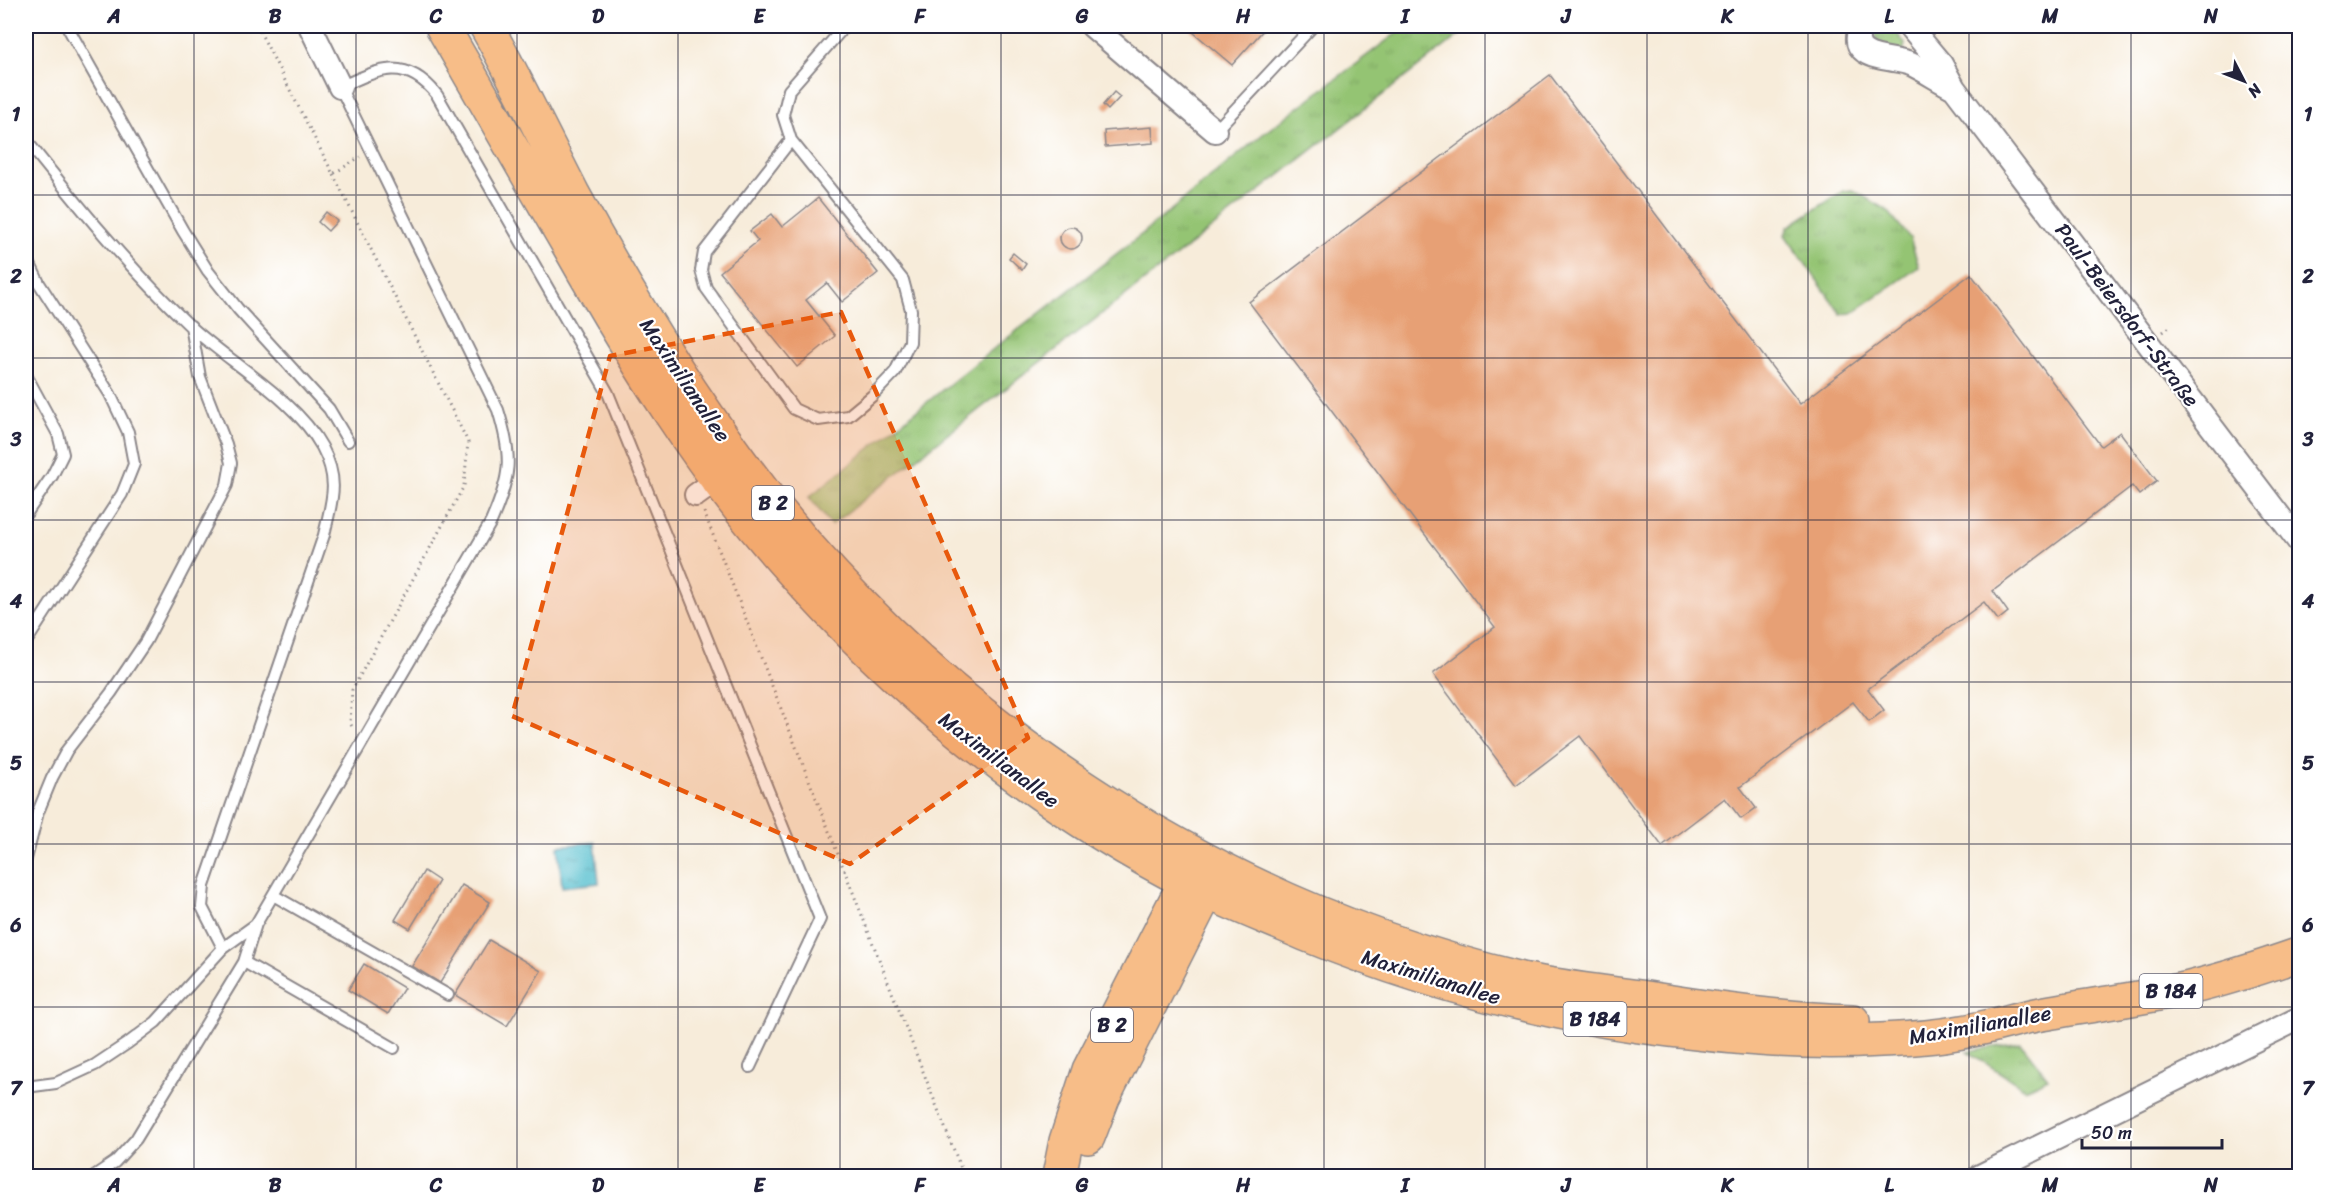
<svg xmlns="http://www.w3.org/2000/svg" width="2325" height="1202" font-family="Sriracha,sans-serif">
  <style>
    .grass { fill: url(#grass-tufts); stroke: #5b7357; stroke-width: 1.5 }
    .water { fill: url(#water-ripples); stroke: #3a7084; stroke-width: 1.5 }
    .building { fill: #e7a075 }
    .lines { fill: none; stroke-linecap: round; stroke-linejoin: round }
    .service-casing { stroke: #8c878a; stroke-width: 14 }
    .minor-casing { stroke: #8c878a; stroke-width: 26 }
    .primary-casing { stroke: #8c878a; stroke-width: 36 }
    .path { stroke: #8c878a; stroke-width: 3; stroke-dasharray: 1.5 4.5; stroke-linecap: butt }
    .service { stroke: #fff; stroke-width: 10 }
    .minor { stroke: #fff; stroke-width: 22 }
    .primary { stroke: #f7bd88; stroke-width: 33 }
    .marked { fill: #e8590c; fill-opacity: 0.2; stroke: #e8590c; stroke-width: 4.5; stroke-dasharray: 12 8; stroke-linejoin: round }
    .grid { fill: none; stroke: #22223b; stroke-width: 1.5; stroke-opacity: 0.55 }
    .labels { text-anchor: middle; dominant-baseline: central; stroke-width: 4.5; stroke-linejoin: round; paint-order: stroke }
    .shield { fill: #fff; stroke: #646476; stroke-width: 1.5 }
    .shield-label { font-size: 20px; font-weight: bold; fill: #22223b }
    .street-label { font-size: 21px; fill: #22223b; stroke: #fff }
    .neatline { fill: none; stroke: #22223b; stroke-width: 2 }
    .grid-label { font-size: 20px; text-anchor: middle; font-weight: bold; fill: #22223b }
  </style>
  <defs>
    <pattern id="grass-tufts" width="24" height="20" patternUnits="userSpaceOnUse" patternTransform="scale(1.5)"><rect width="24" height="20" fill="#94c473"/><path d="M3 7l-1-3M5 7V3M7 7l1-3M15 17l-1-3M17 17v-4M19 17l1-3" fill="none" stroke="#7fa864"/></pattern>
    <pattern id="water-ripples" width="26" height="14" patternUnits="userSpaceOnUse" patternTransform="scale(1.5)"><rect width="26" height="14" fill="#53becd"/><path d="M2 4q2-2 4 0t4 0M15 11q2-2 4 0t4 0" fill="none" stroke="#449aa8"/></pattern>
  </defs>
  <rect width="100%" height="100%" fill="#fff"/>
  <filter id="ink" filterUnits="userSpaceOnUse"><feTurbulence type="fractalNoise" baseFrequency=".0167" numOctaves="2"/><feDisplacementMap in="SourceGraphic" scale="12" xChannelSelector="R" yChannelSelector="G"/><feConvolveMatrix kernelMatrix="1 2 1 2 8 2 1 2 1" color-interpolation-filters="sRGB"/></filter>
  <filter id="wash" filterUnits="userSpaceOnUse"><feTurbulence type="fractalNoise" baseFrequency=".008" numOctaves="4" result="noise"/><feDisplacementMap in="SourceGraphic" scale="24" xChannelSelector="R" yChannelSelector="G"/><feGaussianBlur stdDeviation="1.35" result="paint"/><feColorMatrix in="noise" values="0 0 0 0 0 0 0 0 0 0 0 0 0 0 0 0 0 1.4 0 .05"/><feComposite in="paint" operator="in"/></filter>
  <g filter="url(#wash)">
    <rect width="100%" height="100%" fill="#f7ecda"/>
    <path class="grass" d="M1406 26H1471L831 525 809 497 992 350 1142 234 1263 134Z
      M1883 29H1889L1894 34 1896 32 1905 44 1903 52 1876 45V34Z
      M1853 190 1888 211 1910 238 1919 267 1852 313 1841 314 1785 235 1788 227 1843 191Z
      M2021 1043 2048 1078 2025 1089 1967 1051Z"/>
    <path class="water" d="M595 842 599 883 562 887 558 846Z"/>
    <g id="blocks">
      <path class="building" d="M1186 26H1267L1232 65Z
        M1550 75 1800 404 1971 274 2101 446 2120 432 2157 481 2139 495 2132 486 1993 591 2008 612 1998 620 1984 602 1868 689 1884 710 1869 722 1853 702 1740 787 1756 808 1741 819 1725 798 1662 846 1580 736 1516 785 1433 674 1495 627 1249 302Z
        M1114 92 1120 97 1108 110 1103 105Z
        M1152 127 1153 143 1105 147 1104 131Z
        M818 198 878 273 842 302 827 283 806 300 835 336 797 367 720 272 758 241 750 231 772 214 782 227Z
        M326 212 337 221 328 231 318 222Z
        M1060 238a11 11 0 1 1 22 0a11 11 0 1 1-22 0Z
        M1013 253 1026 264 1022 270 1009 258Z
        M424 871 439 881 410 929 395 920Z
        M462 885 490 902 440 983 412 966Z
        M489 940 541 971 507 1026 455 995Z
        M364 964 404 988 388 1014 348 990Z"/>
    </g>
  </g>
  <g filter="url(#ink)">
    <use href="#blocks" fill-opacity="0" stroke="#8c878a" stroke-width="1.5"/>
    <g class="lines">
      <g class="service-casing">
        <path id="service" d="M67 26 183 231 208 271 238 309 329 409 348 441
          M1215 131 1313 26
          M26 140C77 204 128 267 188 324 228 362 296 399 322 447 340 481 332 500 324 535L204 886 202 907 223 948
          M791 140 704 252 701 270 706 288 794 409 818 420 848 416 872 396 895 372 910 342 911 310 903 280 791 140 783 115 789 90 845 26
          M26 256 39 283 110 394 128 432 134 464 122 494 26 642
          M26 375 58 434 63 454 52 476 26 514
          M26 859 38 812 52 778 67 750 111 693 146 641 227 485 231 463 226 444 200 377 191 326
          M273 895 448 995
          M244 962 394 1048
          M26 1087 56 1083 95 1065 128 1043 156 1022 223 948 255 925
          M94 1176 115 1162 136 1139 244 962 256 924 491 522C511 476 513 458 498 410L340 87C379 69 406 56 437 95L608 393 820 919 750 1067"/>
      </g>
      <g class="minor-casing">
        <path id="minor" d="M310 26 340 87
          M1092 26 1215 131
          M1861 26C1845 63 1895 56 1913 65 1927 72 1940 81 1954 88
          M1909 26 1941 64 1954 88 2300 543
          M696 495 717 480
          M1980 1176 2300 1018"/>
      </g>
      <g class="primary-casing">
        <path id="primary" d="M442 26C484 99 526 173 569 246 632 357 698 465 783 561 897 691 1034 804 1189 883 1226 902 1266 917 1305 934 1412 978 1524 1009 1639 1026 1719 1037 1800 1045 1881 1040 1908 1039 1935 1037 1962 1032 1988 1028 2014 1019 2041 1014 2090 1005 2140 999 2189 988 2226 979 2263 967 2300 954
          M486 26C517 81 544 138 573 194 623 286 678 377 740 461 928 718 1212 905 1522 979 1563 988 1605 992 1647 998 1714 1009 1784 1019 1853 1021
          M1088 1137 1103 1098 1216 874
          M1059 1176 1066 1141 1089 1070 1195 863"/>
      </g>
      <path class="path" d="M257 26 333 174 360 157
        M333 174 468 442 464 486 352 690 350 723 353 728
        M2163 332 2171 326
        M704 512 964 1176"/>
      <use href="#service" class="service"/>
      <use href="#minor" class="minor"/>
      <use href="#primary" class="primary"/>
    </g>
  </g>
  <path class="marked" d="M841 312 1028 738 850 864 512 716 610 356Z"/>
  <path class="grid" d="M194 26V1176M356 26V1176M517 26V1176M678 26V1176M840 26V1176M1001 26V1176M1162 26V1176M1324 26V1176M1485 26V1176M1647 26V1176M1808 26V1176M1969 26V1176M2131 26V1176M26 195H2300M26 358H2300M26 520H2300M26 682H2300M26 844H2300M26 1007H2300"/>
  <g class="labels">
    <g class="shield">
      <rect x="752" y="486" width="42" height="34" rx="4.5"/>
      <rect x="2139.5" y="974" width="63" height="34" rx="4.5"/>
      <rect x="1563.5" y="1002" width="63" height="34" rx="4.5"/>
      <rect x="1091" y="1008" width="42" height="34" rx="4.5"/>
    </g>
    <g class="shield-label">
      <text x="773" y="503">B 2</text>
      <text x="2171" y="991">B 184</text>
      <text x="1595" y="1019">B 184</text>
      <text x="1112" y="1025">B 2</text>
    </g>
    <g class="street-label">
      <text transform="translate(2127 315) rotate(53)">Paul-Beiersdorf-Straße</text>
      <text transform="translate(685 380) rotate(56)">Maximilianallee</text>
      <text transform="translate(999 760) rotate(37)">Maximilianallee</text>
      <text transform="translate(1431 977) rotate(17)">Maximilianallee</text>
      <text transform="translate(1980 1025) rotate(-10)">Maximilianallee</text>
    </g>
  </g>
  <rect width="2325" height="1202" fill="none" stroke="#fff" stroke-width="66"/>
  <g transform="translate(2244 81) rotate(132)" stroke="#ffffff" stroke-width="4.5" paint-order="stroke">
  <path d="M0-4.5L10 22L0 15L-10 22Z" fill="#22223b"/>
  <text y="-9" font-size="16" font-weight="bold" text-anchor="middle" fill="#22223b">N</text>
  </g>
  <path d="M2082 1139v9h140v-9" fill="none" stroke="#22223b" stroke-width="3"/>
  <text x="2091" y="1139" font-size="18" fill="#22223b" stroke="#ffffff" stroke-width="4.5" paint-order="stroke">50 m</text>
  <rect x="33" y="33" width="2259" height="1136" class="neatline"/>
  <g class="grid-label">
    <text x="114" y="23">A</text>
    <text x="275" y="23">B</text>
    <text x="436" y="23">C</text>
    <text x="598" y="23">D</text>
    <text x="759" y="23">E</text>
    <text x="920" y="23">F</text>
    <text x="1082" y="23">G</text>
    <text x="1243" y="23">H</text>
    <text x="1405" y="23">I</text>
    <text x="1566" y="23">J</text>
    <text x="1727" y="23">K</text>
    <text x="1889" y="23">L</text>
    <text x="2050" y="23">M</text>
    <text x="2211" y="23">N</text>
    <text x="16" y="121">1</text>
    <text x="2308" y="121">1</text>
    <text x="16" y="283">2</text>
    <text x="2308" y="283">2</text>
    <text x="16" y="446">3</text>
    <text x="2308" y="446">3</text>
    <text x="16" y="608">4</text>
    <text x="2308" y="608">4</text>
    <text x="16" y="770">5</text>
    <text x="2308" y="770">5</text>
    <text x="16" y="932">6</text>
    <text x="2308" y="932">6</text>
    <text x="16" y="1095">7</text>
    <text x="2308" y="1095">7</text>
    <text x="114" y="1192">A</text>
    <text x="275" y="1192">B</text>
    <text x="436" y="1192">C</text>
    <text x="598" y="1192">D</text>
    <text x="759" y="1192">E</text>
    <text x="920" y="1192">F</text>
    <text x="1082" y="1192">G</text>
    <text x="1243" y="1192">H</text>
    <text x="1405" y="1192">I</text>
    <text x="1566" y="1192">J</text>
    <text x="1727" y="1192">K</text>
    <text x="1889" y="1192">L</text>
    <text x="2050" y="1192">M</text>
    <text x="2211" y="1192">N</text>
  </g>
</svg>
